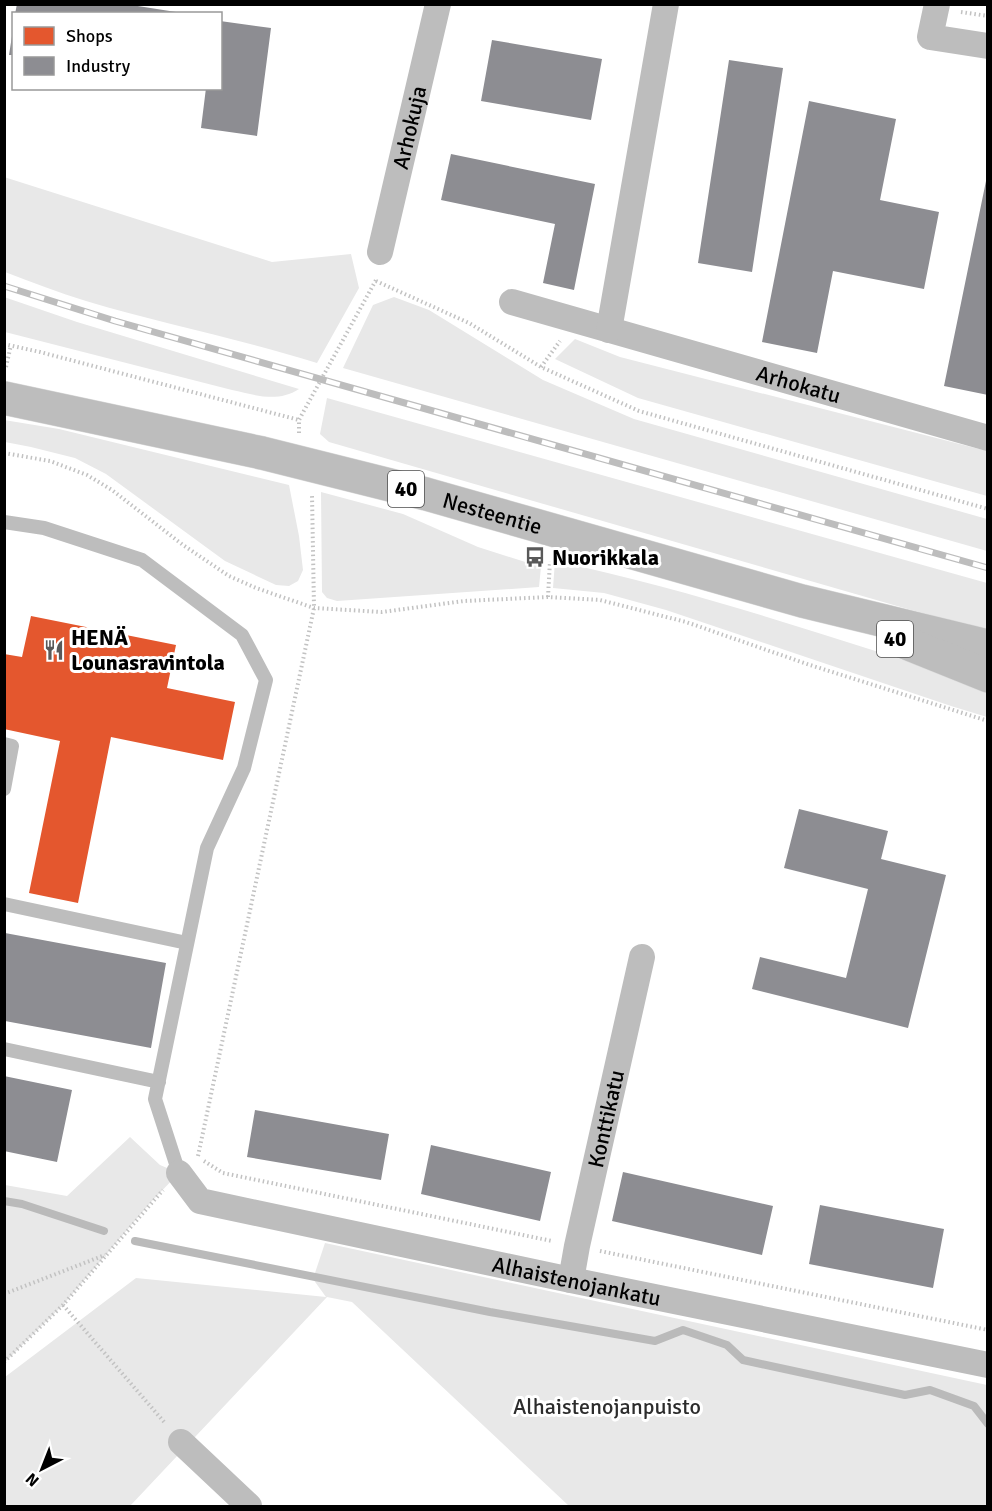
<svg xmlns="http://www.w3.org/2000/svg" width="992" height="1511" font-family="Signika,sans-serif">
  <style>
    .green { fill: #e8e8e8 }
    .shops { fill: #e4572e }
    .industry { fill: #8d8d92 }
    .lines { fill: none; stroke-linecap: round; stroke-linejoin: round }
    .stream { stroke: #bababa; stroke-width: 8 }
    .primary-casing { stroke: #dbdbdb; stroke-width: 34 }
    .path { stroke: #c2c2c2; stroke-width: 4; stroke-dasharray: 1.5 3; stroke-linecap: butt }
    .service { stroke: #bdbdbd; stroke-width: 14 }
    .minor { stroke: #bdbdbd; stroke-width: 26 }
    .primary { stroke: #bdbdbd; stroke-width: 33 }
    .rail-casing { stroke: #bdbdbd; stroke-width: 7 }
    .rail { stroke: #fff; stroke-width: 4.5; stroke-dasharray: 14; stroke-linecap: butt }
    .labels { text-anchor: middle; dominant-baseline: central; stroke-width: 6; stroke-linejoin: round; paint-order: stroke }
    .shield { fill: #fff; stroke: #4c4c4c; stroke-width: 1.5 }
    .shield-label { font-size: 21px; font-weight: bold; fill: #000 }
    .street-label { font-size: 22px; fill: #000; stroke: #fff }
    .poi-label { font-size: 22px; font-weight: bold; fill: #000; stroke: #fff; text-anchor: start }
    .park-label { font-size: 22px; fill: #2c2c2c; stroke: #fff }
  </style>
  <rect width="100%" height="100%" fill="#fff"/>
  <path class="green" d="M4 177 272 262 351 254 359 288 317 363C241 339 163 324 86 301 59 293 32 282 5 272Z
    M4 297 77 322 299 389C278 403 255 395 232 390L5 332Z
    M394 297 429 310 543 380 634 419 987 519V551L343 368 373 305Z
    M575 339 620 357 987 451V496L638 398 555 359Z
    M327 398 987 583V630L904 608 329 442 320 434Z
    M4 420 59 429 289 485 299 536 303 570 298 581 289 586 276 585 225 561 106 474 75 458 31 447 5 442Z
    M321 492 403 514 478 547 541 567 539 587 337 601 327 598 322 592Z
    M555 561C702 592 844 642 987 686V717L951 706 666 610 604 593 553 588Z
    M130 1137 160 1165 179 1173 151 1202 63 1305 5 1362V1185L67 1196Z
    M325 1243 987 1385V1506H569L352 1302 327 1297 130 1506H5V1377L136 1278 326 1297 313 1279Z"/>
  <path class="shops" d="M31 616 176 645 167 688 235 702 223 760 111 737 78 903 29 893 60 741 4 729V654L22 657Z"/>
  <path class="industry" d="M17 4H125L176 12V14H15Z
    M220 21 271 28 257 136 201 128 206 88H220Z
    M12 36H14V55H9Z
    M492 40 602 59 591 120 481 101Z
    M729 60 783 68 752 272 698 263Z
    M809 101 896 119 880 200 939 212 924 289 833 271 817 353 762 342Z
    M451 154 595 184 574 290 543 283 555 224 441 200Z
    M986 181H988V395L944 386Z
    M799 809 888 831 881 859 946 875 908 1028 752 989 760 957 846 978 868 889 784 868Z
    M5 933 166 963 151 1048 5 1021Z
    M4 1076 72 1090 57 1162 4 1151Z
    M255 1110 389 1134 381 1180 247 1157Z
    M431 1145 551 1172 540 1221 421 1194Z
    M623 1172 773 1206 762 1255 612 1221Z
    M820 1205 944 1229 933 1288 809 1264Z"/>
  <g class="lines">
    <path class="stream" d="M4 1201 22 1204 104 1231
      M135 1241 490 1312 655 1341 683 1330 727 1345 743 1360 905 1395 930 1390 974 1406 988 1424"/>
    <g class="primary-casing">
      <g id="primary">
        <path id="s5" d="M4 398 262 453 426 494 802 601 988 646"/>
        <path d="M901 641 988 676"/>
      </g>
    </g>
    <path class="path" d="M961 12 988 16
      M376 281 469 323 541 367 639 411 988 509
      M4 344 40 352 299 420
      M6 367 11 345
      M541 367 560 341
      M299 433V420L306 407 376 280
      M4 453 50 461 87 475 112 490 183 545 229 576 256 588 314 608 382 612 464 601 548 597 600 600 686 622 810 665 988 721
      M548 597 550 561
      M198 1156 314 608 312 495
      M204 1161 223 1173 552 1241
      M600 1251 988 1330
      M4 1294 105 1255
      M63 1305 165 1423
      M4 1362 63 1305 163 1190"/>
    <path class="service" d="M4 522 44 528 142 560 242 635 266 680 244 768 207 848 155 1099 179 1173
      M4 744 12 746 4 789
      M4 904 187 943
      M4 1049 159 1082"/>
    <g class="minor">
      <path d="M937 4 930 37 988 46"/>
      <path id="s1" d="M380 252 438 4"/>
      <path id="s2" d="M512 302 988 438"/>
      <path d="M609 330 666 4"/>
      <path id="s3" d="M179 1173 200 1201 571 1280 988 1365"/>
      <path id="s4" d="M571 1280 577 1246 642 957"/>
      <path d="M181 1442 249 1506"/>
    </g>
    <use href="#primary" class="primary"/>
    <g class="rail-casing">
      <path id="rail" d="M4 286 115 321 988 568"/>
    </g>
    <use href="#rail" class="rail"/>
  </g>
  <defs>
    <g id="bus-bare" transform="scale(1.62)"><path d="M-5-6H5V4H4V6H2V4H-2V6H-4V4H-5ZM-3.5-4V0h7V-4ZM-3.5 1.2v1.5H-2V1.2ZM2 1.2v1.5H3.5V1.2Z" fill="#595959" stroke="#fff" stroke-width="2.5" paint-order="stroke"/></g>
    <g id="restaurant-bare" transform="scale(1.62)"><path d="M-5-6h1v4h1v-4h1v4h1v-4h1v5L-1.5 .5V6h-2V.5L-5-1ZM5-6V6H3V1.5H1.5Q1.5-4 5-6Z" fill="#595959" stroke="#fff" stroke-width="2.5" paint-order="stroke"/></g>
  </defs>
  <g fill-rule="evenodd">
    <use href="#bus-bare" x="535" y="557"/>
    <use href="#restaurant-bare" x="54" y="650"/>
  </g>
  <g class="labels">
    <g class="shield">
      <rect x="388" y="471" width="36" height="36" rx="4.5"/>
      <rect x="877" y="621" width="36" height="36" rx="4.5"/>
    </g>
    <g class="shield-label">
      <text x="406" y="489">40</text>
      <text x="895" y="639">40</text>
    </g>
    <g class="street-label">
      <text stroke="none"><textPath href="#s1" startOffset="128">Arhokuja</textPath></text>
      <text stroke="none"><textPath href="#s2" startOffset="298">Arhokatu</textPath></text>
      <text stroke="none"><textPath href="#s5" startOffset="502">Nesteentie</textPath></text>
      <text stroke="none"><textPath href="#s4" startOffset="165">Konttikatu</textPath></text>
      <text stroke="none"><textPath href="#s3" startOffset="420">Alhaistenojankatu</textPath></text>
    </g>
    <g class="poi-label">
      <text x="552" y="557">Nuorikkala</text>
      <text x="71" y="637">HENÄ<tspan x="71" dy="25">Lounasravintola</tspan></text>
    </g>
    <g class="park-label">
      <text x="607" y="1406">Alhaistenojanpuisto</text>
    </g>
  </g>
  <rect width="992" height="1511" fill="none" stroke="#000000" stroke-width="12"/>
  <rect x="12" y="12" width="210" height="78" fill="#ffffff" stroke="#999999" stroke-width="1.5"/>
  <rect x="24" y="27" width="30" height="18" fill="#e4572e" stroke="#999999" stroke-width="1.5"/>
  <text x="66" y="42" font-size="18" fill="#000000">Shops</text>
  <rect x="24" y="57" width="30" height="18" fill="#8d8d92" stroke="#999999" stroke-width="1.5"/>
  <text x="66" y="72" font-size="18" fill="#000000">Industry</text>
  <g transform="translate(42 1469) rotate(222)" stroke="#ffffff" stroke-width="4.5" paint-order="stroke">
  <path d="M0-4.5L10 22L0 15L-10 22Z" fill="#000000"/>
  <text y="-9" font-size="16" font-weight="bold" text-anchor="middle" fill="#000000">N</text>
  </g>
</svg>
